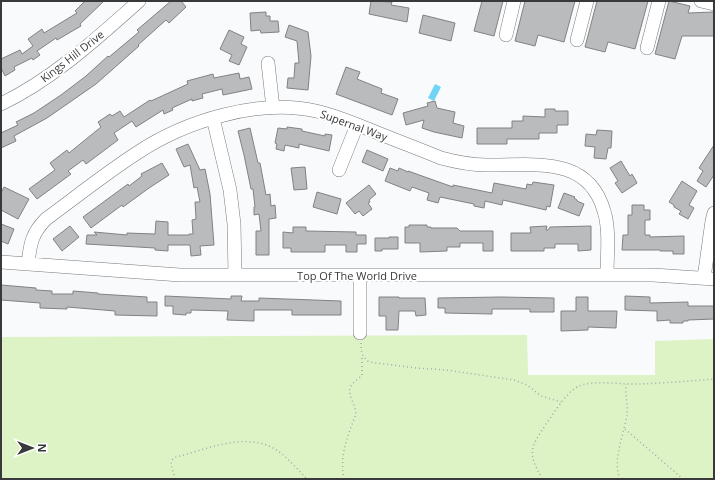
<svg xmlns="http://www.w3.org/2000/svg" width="715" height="480" font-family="'Open Sans',sans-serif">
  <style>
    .green { fill: #ddf3c6 }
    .water { fill: #70d5f4 }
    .building { fill: #b9bbbd; stroke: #808284 }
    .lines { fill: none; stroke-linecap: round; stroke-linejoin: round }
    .minor-casing { stroke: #787a7c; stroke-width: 14 }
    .path { stroke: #a6a7a9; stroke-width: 1.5; stroke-dasharray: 1 3; stroke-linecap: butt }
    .minor { stroke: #fff; stroke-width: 13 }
    .labels { text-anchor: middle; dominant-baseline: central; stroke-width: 4; stroke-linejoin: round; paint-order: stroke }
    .street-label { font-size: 11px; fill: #38393a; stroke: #fff }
  </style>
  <rect width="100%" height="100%" fill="#f8fafc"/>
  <path class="green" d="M527 335 528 375H655V341L714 339V479H1V337Z"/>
  <path class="water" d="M435 84 441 87 434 101 428 98Z"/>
  <path class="building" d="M85 1H104L80 24 81 26 57 40 56 38 37 51 40 55 33 60 32 58 14 67 15 70 5 76 1 68V59L20 50 22 54 33 46 28 39 42 29 44 33 77 13 75 11Z
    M171 1H181L186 7 169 23 166 20 138 45 139 46 96 84 47 118 14 136 16 141 1 148V133L18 125 16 122 34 113 61 95 86 76 108 56 109 57 139 32 137 30Z
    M371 1 392 2 391 5 409 8 407 22 369 14Z
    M482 1H503L494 36 474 31Z
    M525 1H575L564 42 538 35 535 46 515 41Z
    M597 1H648L635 49 608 42 605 52 585 47Z
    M669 1 690 6 688 13 714 12V36H682L675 59 655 54Z
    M266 12V16H270V21H278L279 32 261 33 260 30 251 31 250 13Z
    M423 15 455 23 451 41 419 33Z
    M289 25 308 32 311 56 308 90 287 88 288 78H294L295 63H299L297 41 285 37Z
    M229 30 244 37 241 44 247 47 239 65 229 61 232 55 220 49Z
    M346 67 360 72 357 79 382 89 381 93 398 99 392 115 336 94Z
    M239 73 240 79 249 77 252 89 223 95 222 89 202 94 203 98 192 101V99L172 108 173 110 164 114 163 110 136 127 132 121 114 133 118 140 86 164 83 160 68 171 71 174 37 199 29 189 55 170 50 163 67 150 69 153 101 127 98 122 110 114 112 116 120 111 124 117 150 100 151 101 188 84 187 81 213 74 214 78Z
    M435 101 437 108 455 112 453 123 464 126 462 138 434 132 422 128 424 120 406 125 403 113 428 106 427 103Z
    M545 109H555V111H568V125H557V133H539V139H507V144H477V128H512V121H523V116L545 117Z
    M287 127 302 129V131L325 136V134L332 135 329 151 299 144V148L285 145 284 151 276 149 277 144 275 143 278 128 287 129Z
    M250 128 258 163H260L266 195 270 194 271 206 275 205 276 218 269 219V255H256V231H261L259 214 254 215V207H255L253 189H251L244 155 238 131Z
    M597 130 612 131 611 148H608L606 159 594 158 595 147 585 146 586 134 596 135Z
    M188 144 200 170 205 169 210 194 214 245 200 246 201 255 191 256 190 245H168V251L155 250V248L86 244 87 235H97L94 232 127 235V233L155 234 156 221 168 222V235H189V234H193L192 220 196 219 195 202H200L197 187 194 188 190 165 184 167 176 149Z
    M714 145V175L706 187 697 181 703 171 699 168Z
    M367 150 388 159 383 171 362 162Z
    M621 161 630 176 632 174 637 183 622 193 615 183 618 181 610 168Z
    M162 163 169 175 149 188 123 207 122 205 91 228 83 217 128 184 129 186 142 176 141 174Z
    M305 167 307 189 294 190 291 168Z
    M390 168 398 171 399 168 408 172V171L453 187V185L492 193 494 183 526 189 527 184 532 185 533 182 554 185 550 207 547 206 546 210 503 200 502 205 485 201 484 208 474 206V204L440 197 438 203 427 200 429 193 412 187 410 191 385 181Z
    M682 181 697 191 689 205 694 208 688 219 679 214 681 211 674 207V205L669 202Z
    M369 185 376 194 369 200 370 202 368 203 372 209 363 216 359 211 355 214 346 203Z
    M4 187 29 199 18 219 1 210V193Z
    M317 192 341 199 337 214 313 207Z
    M564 193 575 197 574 198 577 200V201L584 204 579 216 558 208Z
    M632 205H644V210H650V220H645V235H650V237L684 236V254H673V251H660V250H622L623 235H628V215H632Z
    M1 224 14 229 8 244 1 241Z
    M409 225H427V227H431V228H457L460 231H493V251H483V243H460V247H447V251L420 252V243H405V227H409Z
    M70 226 79 237 62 251 53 239Z
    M547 226 546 230H548L550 227 591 226V250L578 251V244H555V248H544V251H511V233H531L530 227Z
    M293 227H306V231L356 232V235H366V244H357V252H346V245H325V252H291V248H283V232L293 233Z
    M389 237H398V249H382V251H375V238H389Z
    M1 285 36 288V290L52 291V294H73V291L98 293V294L147 297V302H157V316L115 315V311L67 307V309L40 308V303L1 300Z
    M165 296 231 299V296H242L241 301H259V298L341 301V315H292V310H254V321L227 320 228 311 191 310V313H186V315L173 314V306H165Z
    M625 296 650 297V303L688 302V306H714V319L688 320V321H683V323H670V320L657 321V311L625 310Z
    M379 297H399V298H425L426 315 416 316 415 311H399L398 330H386V316H379Z
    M501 297 554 298V312H530V309H492V314L445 313V308H438V298Z
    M576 297H588V311H617L616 328 588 327V330L561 331V311H576Z"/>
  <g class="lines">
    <g class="minor-casing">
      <path id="minor" d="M701 1 714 4
        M506 35 514 1
        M577 40 587 1
        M647 48 659 1
        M268 63 273 108
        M1 104C53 79 96 39 139 1
        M213 118 230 190 234 224 235 274
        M339 170 357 125
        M1 262 180 275H653L714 279
        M28 264C30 244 32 233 46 219 76 197 106 173 137 153 185 121 259 98 316 111 334 115 351 122 368 129 392 139 417 148 441 158 456 162 470 165 486 165 532 166 588 154 604 211 610 230 607 255 607 275
        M360 275V333
        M704 278 712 221 714 213"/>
    </g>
    <path class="path" d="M361 343C361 351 361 356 369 362L416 368 446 370 514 380 527 385 541 396 561 402
      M625 429 683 479
      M175 479 171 464 172 460 176 457C205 450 244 432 273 448 286 455 296 468 307 479
      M344 479C339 456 348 435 356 414 356 405 346 393 351 386 353 382 359 379 362 375V356
      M542 479C528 452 529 450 546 424 555 412 564 395 577 387 590 379 625 385 641 384 665 383 690 381 714 379
      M620 479C612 461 624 434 627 415 628 405 625 395 626 384"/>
    <use href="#minor" class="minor"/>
  </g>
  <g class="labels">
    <g class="street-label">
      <text transform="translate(72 56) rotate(-38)">Kings Hill Drive</text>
      <text transform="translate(354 125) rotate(20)">Supernal Way</text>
      <text x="357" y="275">Top Of The World Drive</text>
    </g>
  </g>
  <rect width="715" height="480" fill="none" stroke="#38393a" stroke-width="4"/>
  <g transform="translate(32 448) rotate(90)" stroke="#ffffff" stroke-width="3" paint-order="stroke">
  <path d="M0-3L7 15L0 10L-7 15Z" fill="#38393a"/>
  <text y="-6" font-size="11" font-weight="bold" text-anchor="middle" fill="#38393a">N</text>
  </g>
</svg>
